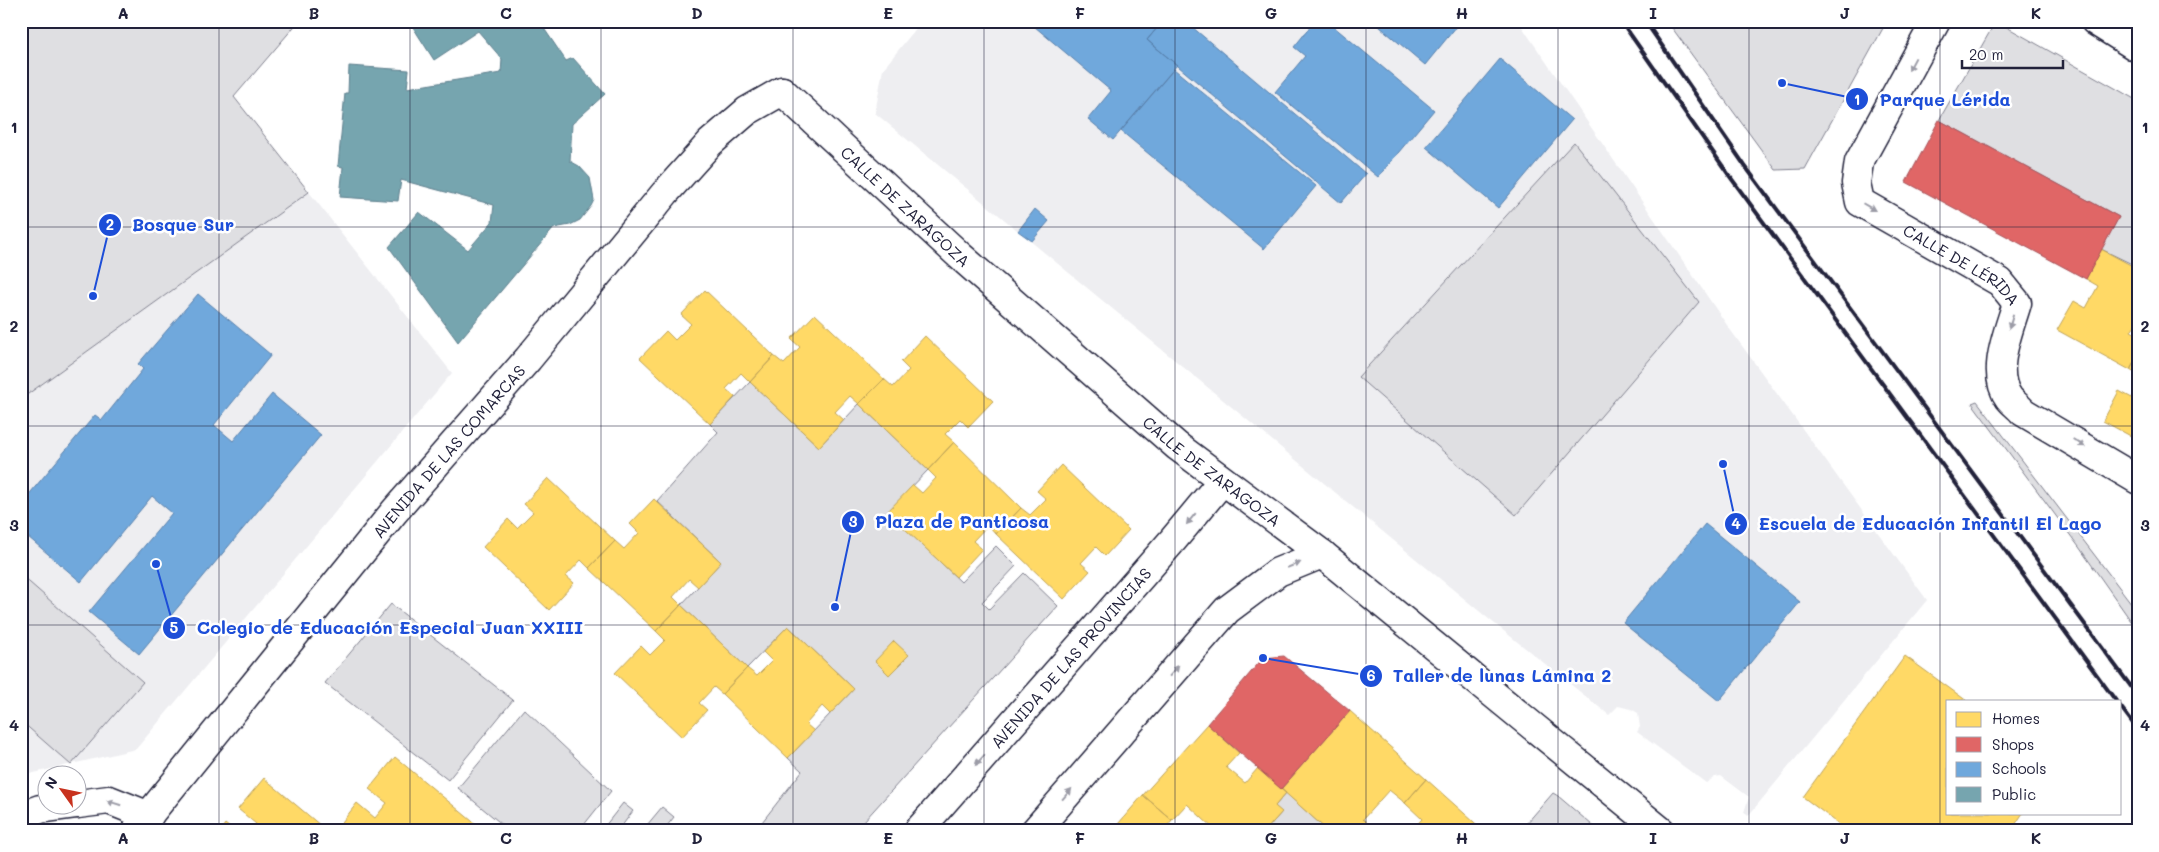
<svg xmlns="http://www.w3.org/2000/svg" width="2159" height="852" font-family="Mali,sans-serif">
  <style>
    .built { fill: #eeeef1 }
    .green { fill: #dfdfe2; stroke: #80808e }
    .homes { fill: #ffd966; stroke: #bda259 }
    .shops { fill: #e06666; stroke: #a75259 }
    .schools { fill: #6fa8dc; stroke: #5880ac }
    .public { fill: #76a5af; stroke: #5d7e8c }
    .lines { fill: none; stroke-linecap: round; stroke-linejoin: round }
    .street-casing { stroke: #22223b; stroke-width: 31 }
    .secondary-casing { stroke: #22223b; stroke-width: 31 }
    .street { stroke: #fff; stroke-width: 28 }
    .secondary { stroke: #fff; stroke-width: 28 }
    .rail { stroke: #22223b; stroke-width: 4 }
    .oneway { fill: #9c9ca7 }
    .grid { fill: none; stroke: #22223b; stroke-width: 1; stroke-opacity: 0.55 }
    .labels { text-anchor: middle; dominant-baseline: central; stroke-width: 5; stroke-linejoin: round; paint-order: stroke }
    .street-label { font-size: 16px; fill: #22223b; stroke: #fff }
    .leader { fill: none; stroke: #1d4ed8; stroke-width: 2 }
    .callout-dot { fill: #1d4ed8; stroke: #fff; stroke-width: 2 }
    .mark-label { font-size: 15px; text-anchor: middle; font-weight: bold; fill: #fff }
    .callout-label { font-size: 18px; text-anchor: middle; font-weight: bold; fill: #1d4ed8; stroke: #fff; stroke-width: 5; stroke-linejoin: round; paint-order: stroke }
    .neatline { fill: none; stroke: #22223b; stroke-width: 2 }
    .grid-label { font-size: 16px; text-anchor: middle; font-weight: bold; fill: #22223b }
  </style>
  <rect width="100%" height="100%" fill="#fff"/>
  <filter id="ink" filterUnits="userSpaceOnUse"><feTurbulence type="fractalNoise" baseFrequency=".02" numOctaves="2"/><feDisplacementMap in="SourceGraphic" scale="10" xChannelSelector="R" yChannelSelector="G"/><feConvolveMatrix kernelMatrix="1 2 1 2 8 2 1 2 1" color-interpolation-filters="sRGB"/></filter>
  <g filter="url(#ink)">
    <path class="built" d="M922 21H1518L1729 328 1927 600 1748 816 1744 812 1749 797 1721 776 1715 777 1706 783 1637 732 1640 727 1638 713 1631 709 1618 706 1609 715 1490 620 875 113 883 69Z
      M309 192 452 373 136 749 21 776V399Z"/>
    <path class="green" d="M21 21H299L234 97 309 192 21 399Z
      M1667 21H1887L1805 169 1776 170Z
      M1996 21 2138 101V267L2101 249 2119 217 1939 120Z
      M1574 142 1699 302 1516 515 1358 377Z
      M750 382 819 447 859 404 928 470 888 512 961 582 996 546 1016 566 982 602 989 609 1024 573 1058 606 855 831H755L802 771 788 758 854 689 788 626 747 668 681 605 721 562 657 501 718 432 710 424Z
      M1977 401 2138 612V631L2079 547 1972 403Z
      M21 575 143 682 71 765 21 721Z
      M391 604 513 700 448 780 325 683Z
      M524 709 611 791 579 831H510L458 788Z
      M1286 793 1328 831H1265L1281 813 1275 806Z
      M1553 793 1558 796 1599 831H1520Z
      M623 803 633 811 618 831H601Z
      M662 807 674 817 663 831H642Z"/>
    <path class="homes" d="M2101 249 2138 269V320L2131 331 2138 335V355L2130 370 2057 330 2074 301 2086 308 2098 286 2086 279Z
      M705 290 774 356 750 382 741 373 726 389 735 397 710 424 640 358 666 331 675 340 691 324 681 315Z
      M815 314 884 379 859 404 850 396 835 412 844 420 819 447 750 382 774 356 784 364 800 347 791 339Z
      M925 336 993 401 968 427 960 419 945 434 954 442 928 470 859 404 884 379 893 387 909 370 901 362Z
      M2138 355V375L2130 370Z
      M2138 388V440L2103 421 2119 391 2132 398Z
      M954 442 1021 508 996 534 988 525 973 541 982 549 956 577 887 512 913 485 922 493 936 478 928 470Z
      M1061 465 1129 530 1105 556 1096 547 1081 563 1090 571 1064 599 996 534 1021 508 1030 515 1046 499 1037 491Z
      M548 478 615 541 589 568 581 560 566 576 574 583 549 610 483 547 508 519 517 528 533 512 524 504Z
      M654 499 721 562 698 587 689 579 673 597 681 605 656 631 589 568 615 541 624 549 639 533 630 524Z
      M681 605 747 668 722 694 714 687 699 703 707 710 682 737 615 673 641 646 650 655 665 640 656 631Z
      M788 626 854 689 830 714 822 706 806 724 814 731 788 758 722 694 747 668 757 676 772 661 763 652Z
      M894 641 909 655 889 675 875 661Z
      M1905 656 1967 701H1948V813H2023L2011 831H1848L1803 797Z
      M1350 711 1426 779 1405 803 1389 790 1363 819 1376 831H1328L1281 789Z
      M1207 724 1239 753 1226 767 1245 783 1258 768 1286 793 1275 806 1282 812 1265 831H1216L1187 804 1172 820 1143 795Z
      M395 757 484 831H335L357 803 375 818 387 803 369 789Z
      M264 778 327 831H250L256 824 238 809Z
      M1426 779 1484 831H1411L1422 819 1405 803Z
      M1143 795 1172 820 1163 831H1112Z
      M225 824 234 831H220Z"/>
    <path class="shops" d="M1939 120 2119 217 2086 279 1906 182Z
      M1284 656 1350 711 1281 789 1207 724 1263 658Z"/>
    <path class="schools" d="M1028 21H1163L1147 40 1177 65 1113 140 1088 119 1111 91Z
      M1163 21H1185L1366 174 1341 203 1147 40Z
      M1315 21H1327L1434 110 1378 177 1275 92 1305 56 1294 47Z
      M1373 21H1461L1425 65Z
      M1500 59 1572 120 1498 208 1426 147Z
      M1174 69 1316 186 1264 249 1121 131Z
      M1035 209 1049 221 1032 241 1018 231Z
      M198 294 271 355 214 425 233 441 272 394 321 435 139 654 89 612 172 513 152 496 81 582 21 531V504L95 415 102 420 143 369 138 364Z
      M1705 524 1800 602 1719 701 1623 623Z"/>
    <path class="public" d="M409 21H539L566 61 573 58 605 94 572 124 570 161 579 166 590 178 594 200 591 206 580 220 570 225 554 228 458 342 389 247 419 212 468 250 492 222 494 205 401 180 398 201 340 197 343 167 338 166 345 93H348L349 66 409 70 407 88 501 73 502 59 478 31 434 60Z"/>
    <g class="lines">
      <g class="street-casing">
        <g id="street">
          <path id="s1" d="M1936 21 1859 162 1856 183 1860 202 2000 282 2017 303C2009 331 1990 372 2009 398 2013 403 2019 407 2023 412L2138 480"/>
          <path d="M2095 21 2138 48"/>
          <path id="s2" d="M782 91 960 256 1177 446 1322 554 1661 831"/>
          <path d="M78 804 109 800 149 816"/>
          <path d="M21 816 40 809 77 804"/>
        </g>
      </g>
      <g class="secondary-casing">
        <g id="secondary">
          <path id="s3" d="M136 831 394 512 528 359 665 193 710 143 747 111 782 91"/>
          <path id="s4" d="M918 831 1173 540 1222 481"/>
          <path d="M1035 831 1227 610 1278 572 1322 554"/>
        </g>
      </g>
      <use href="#street" class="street"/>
      <use href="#secondary" class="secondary"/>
      <path class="rail" d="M1621 21 1731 178 2116 701
        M1645 21 1745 166 2138 696
        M2120 706 2138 730"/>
    </g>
    <defs><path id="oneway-solid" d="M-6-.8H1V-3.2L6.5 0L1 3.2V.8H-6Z" transform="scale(1.25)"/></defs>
    <g class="oneway">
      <use href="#oneway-solid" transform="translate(1912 64) rotate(118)"/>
      <use href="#oneway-solid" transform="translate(1869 207) rotate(30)"/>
      <use href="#oneway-solid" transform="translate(2011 322) rotate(107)"/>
      <use href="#oneway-solid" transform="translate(2079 443) rotate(32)"/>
      <use href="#oneway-solid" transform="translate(1191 519) rotate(129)"/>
      <use href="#oneway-solid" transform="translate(1294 565) rotate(-22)"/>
      <use href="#oneway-solid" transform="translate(1174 671) rotate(-49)"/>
      <use href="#oneway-solid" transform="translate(980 760) rotate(131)"/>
      <use href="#oneway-solid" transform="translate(1067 794) rotate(-49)"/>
      <use href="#oneway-solid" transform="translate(114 803) rotate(-163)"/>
    </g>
  </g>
  <path class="grid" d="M219 21V831M410 21V831M601 21V831M793 21V831M984 21V831M1175 21V831M1366 21V831M1558 21V831M1749 21V831M1940 21V831M21 227H2138M21 426H2138M21 625H2138"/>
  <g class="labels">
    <g class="street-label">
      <text stroke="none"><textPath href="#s2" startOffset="169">CALLE DE ZARAGOZA</textPath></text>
      <text stroke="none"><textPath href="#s1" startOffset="321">CALLE DE LÉRIDA</textPath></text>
      <text stroke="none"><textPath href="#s3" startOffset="492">AVENIDA DE LAS COMARCAS</textPath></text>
      <text stroke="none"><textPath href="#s2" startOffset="574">CALLE DE ZARAGOZA</textPath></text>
      <text stroke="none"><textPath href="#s4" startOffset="231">AVENIDA DE LAS PROVINCIAS</textPath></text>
    </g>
  </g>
  <path class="leader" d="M1782 83L1857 99M93 296L110 225M835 607L853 522M1723 464L1736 524M156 564L174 628M1263 658L1371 676"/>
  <g class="callout-dot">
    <circle cx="1782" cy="83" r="5"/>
    <circle cx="93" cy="296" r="5"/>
    <circle cx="835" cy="607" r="5"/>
    <circle cx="1723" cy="464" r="5"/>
    <circle cx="156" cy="564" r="5"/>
    <circle cx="1263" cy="658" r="5"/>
    <circle cx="1857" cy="99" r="12"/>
    <circle cx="110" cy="225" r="12"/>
    <circle cx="853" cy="522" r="12"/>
    <circle cx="1736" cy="524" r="12"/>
    <circle cx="174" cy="628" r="12"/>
    <circle cx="1371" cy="676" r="12"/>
  </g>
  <g class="mark-label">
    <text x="1857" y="105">1</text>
    <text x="110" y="230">2</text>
    <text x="853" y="527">3</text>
    <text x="1736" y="529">4</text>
    <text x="174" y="633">5</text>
    <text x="1371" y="681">6</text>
  </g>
  <g class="callout-label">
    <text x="1945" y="106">Parque Lérida</text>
    <text x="183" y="231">Bosque Sur</text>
    <text x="962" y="528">Plaza de Panticosa</text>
    <text x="1930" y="530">Escuela de Educación Infantil El Lago</text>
    <text x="390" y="634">Colegio de Educación Especial Juan XXIII</text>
    <text x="1502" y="682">Taller de lunas Lámina 2</text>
  </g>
  <rect width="2159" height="852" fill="none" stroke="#fff" stroke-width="55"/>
  <rect x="1946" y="700" width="175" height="115" fill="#ffffff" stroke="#a7a7b1"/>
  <rect x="1956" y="712" width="25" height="15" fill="#ffd966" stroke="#a7a7b1"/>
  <text x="1992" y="724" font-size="15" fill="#22223b">Homes</text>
  <rect x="1956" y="737" width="25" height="15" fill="#e06666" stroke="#a7a7b1"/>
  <text x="1992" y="750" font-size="15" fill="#22223b">Shops</text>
  <rect x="1956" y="762" width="25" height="15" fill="#6fa8dc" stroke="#a7a7b1"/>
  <text x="1992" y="774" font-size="15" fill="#22223b">Schools</text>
  <rect x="1956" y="787" width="25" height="15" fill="#76a5af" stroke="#a7a7b1"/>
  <text x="1992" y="800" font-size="15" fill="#22223b">Public</text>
  <g transform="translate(62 790) rotate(303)"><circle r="24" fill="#ffffff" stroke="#a7a7b1"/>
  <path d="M0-4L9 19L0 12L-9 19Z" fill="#c8321e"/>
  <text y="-8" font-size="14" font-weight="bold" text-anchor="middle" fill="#22223b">N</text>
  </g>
  <path d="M1962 60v8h101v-8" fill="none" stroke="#22223b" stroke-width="2.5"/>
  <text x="1969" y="60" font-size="15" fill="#22223b" stroke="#ffffff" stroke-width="4" paint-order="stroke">20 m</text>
  <rect x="28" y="28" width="2104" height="796" class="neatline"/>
  <g class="grid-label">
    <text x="123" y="19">A</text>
    <text x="314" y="19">B</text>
    <text x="506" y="19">C</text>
    <text x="697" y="19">D</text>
    <text x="888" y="19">E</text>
    <text x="1080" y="19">F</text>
    <text x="1271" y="19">G</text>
    <text x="1462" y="19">H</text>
    <text x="1653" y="19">I</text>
    <text x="1845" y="19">J</text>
    <text x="2036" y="19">K</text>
    <text x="14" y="133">1</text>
    <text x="2145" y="133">1</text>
    <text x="14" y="332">2</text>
    <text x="2145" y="332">2</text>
    <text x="14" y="531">3</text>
    <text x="2145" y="531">3</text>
    <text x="14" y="731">4</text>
    <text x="2145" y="731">4</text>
    <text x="123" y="844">A</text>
    <text x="314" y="844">B</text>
    <text x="506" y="844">C</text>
    <text x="697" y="844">D</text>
    <text x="888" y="844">E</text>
    <text x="1080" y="844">F</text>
    <text x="1271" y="844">G</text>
    <text x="1462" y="844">H</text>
    <text x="1653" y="844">I</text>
    <text x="1845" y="844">J</text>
    <text x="2036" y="844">K</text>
  </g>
</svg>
